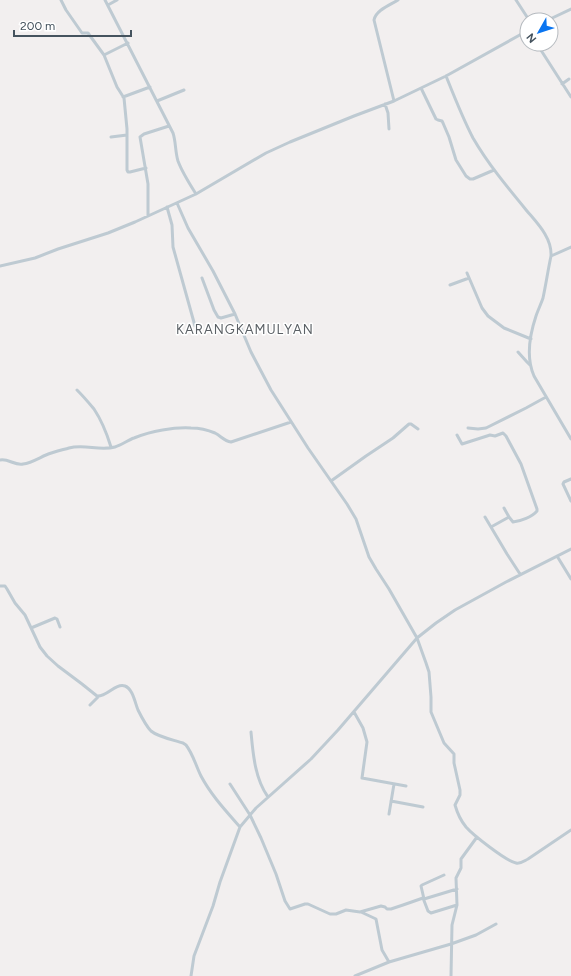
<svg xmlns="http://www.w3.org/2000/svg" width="571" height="976" font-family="Figtree,sans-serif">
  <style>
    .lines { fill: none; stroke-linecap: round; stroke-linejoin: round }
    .minor { stroke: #becad2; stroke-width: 3 }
    .labels { text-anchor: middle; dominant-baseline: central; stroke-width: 3; stroke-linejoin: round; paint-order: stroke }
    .quarter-label { font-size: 13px; letter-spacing: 1px; fill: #5b6065; stroke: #fff }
  </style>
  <rect width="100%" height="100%" fill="#f2efef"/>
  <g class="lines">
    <path class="minor" d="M61 0 66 10 82 33H88L104 55
      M105 0 173 133C176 142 175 151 178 161 182 172 189 183 196 194
      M516 0 529 20
      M108 5 117 0
      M548 20 571 9
      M128 43 104 55 117 87 124 98 127 129V170L128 172H130L146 168
      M537 44 571 97
      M446 76C454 96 463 119 473 138 488 164 508 188 527 211 538 224 552 238 551 256
      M562 84 569 79
      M421 88 436 119 438 120 442 121 443 123 449 137 456 160 466 176 470 179H473L494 170
      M123 97 150 87
      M157 101 184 90
      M394 101 374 20C376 10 390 5 398 0
      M385 104 388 113 389 129
      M111 137 127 135
      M177 203 188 228 213 271 235 314 251 352 271 390 308 448 347 504 356 519 369 557 376 569 389 589 417 638 426 663 429 672 431 697V712L444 743 454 754V763L460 790V795L455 805C457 812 461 821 466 827 473 835 506 861 516 863 521 864 524 861 528 859L571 830
      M167 207 172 225 173 247 195 326
      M148 216V184L140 137 144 134 169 126
      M571 247 551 256C548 270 546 284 543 298 541 304 538 310 536 316 530 334 526 358 534 376L571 439
      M0 266 35 258 58 249 108 233 135 222 196 194 266 153 290 142 354 116 394 101 446 76 527 31
      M467 273 482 308 488 316 504 328 531 339
      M202 278 214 310 218 317 221 318 235 314
      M450 285 469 278
      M518 352 527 362 530 365
      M77 390C83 396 89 403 94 409 102 421 107 434 111 447
      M468 428 478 429 486 428 526 408 546 397
      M457 435 462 444 487 436 490 435 495 436 503 433 506 436 521 464 537 509V511C532 517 521 521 513 522L509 517
      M0 460C8 458 15 466 23 464 31 463 39 458 46 455 53 452 62 450 69 448 84 444 100 451 115 447 122 445 128 440 134 438 151 431 174 427 191 428 199 428 208 430 215 433 221 436 224 441 231 442L291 422
      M571 479 564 482 563 484 571 501
      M331 481 366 456 393 438 409 424H411L418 429
      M485 517 507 554 520 574
      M491 527 509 517 504 508
      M557 556 571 579
      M0 586H5L7 589 15 603 25 615 40 647 47 656 58 666 82 684 97 696C107 697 115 683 125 686 133 689 135 703 138 710 141 716 147 727 151 731 158 737 174 740 183 743L186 745C193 754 196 766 201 776 211 795 226 811 240 827
      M31 628 55 618 57 619 60 627
      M90 705 99 696
      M354 712 363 728 367 742 362 778 406 786
      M251 732C253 754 255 779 268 797
      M230 784 250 815 261 838 276 874 285 901 290 909 305 904H308L330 914H336L346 910 360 912 381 906 385 907 387 909H391L403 905 423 898 428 911 431 913 457 905
      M391 801 423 807
      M389 814 394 784
      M444 875 422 885 421 886 424 899 457 889
      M361 912 376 919 382 950 389 962
      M191 976 194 956 213 906 220 882 240 827 256 808 311 759 338 730 417 638 436 623 455 610 506 582 571 549
      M355 976 389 962 451 944 476 935 496 924
      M451 976 452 925 457 905 456 878 461 868V859L477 837"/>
  </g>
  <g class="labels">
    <g class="quarter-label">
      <text x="245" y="329">KARANGKAMULYAN</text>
    </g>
  </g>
  <g transform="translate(539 32) rotate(231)"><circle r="19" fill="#ffffff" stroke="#b5babf"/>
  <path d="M0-3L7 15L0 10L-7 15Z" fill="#0a75f1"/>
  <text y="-6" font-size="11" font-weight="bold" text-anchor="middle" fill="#45535e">N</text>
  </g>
  <path d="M14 30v6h117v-6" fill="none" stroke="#45535e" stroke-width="2"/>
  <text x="20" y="30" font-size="12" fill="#45535e" stroke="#ffffff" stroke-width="3" paint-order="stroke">200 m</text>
</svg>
